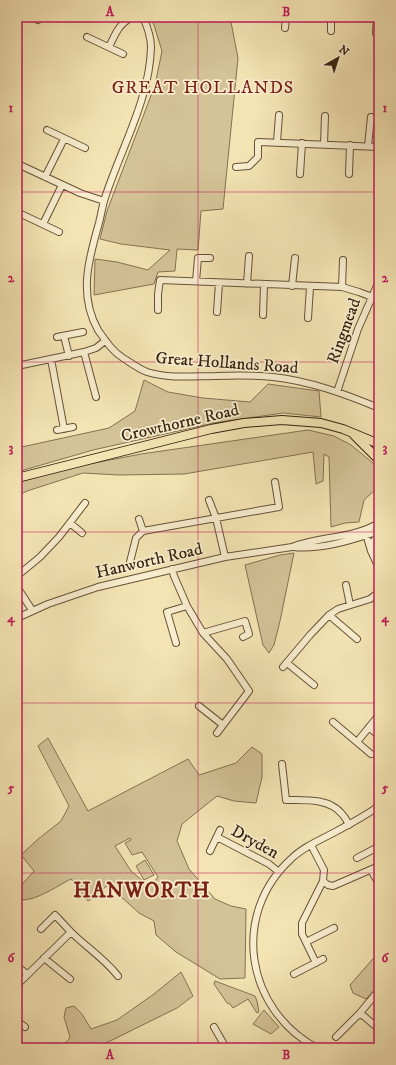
<svg xmlns="http://www.w3.org/2000/svg" width="396" height="1065" font-family="'IM FELL DW Pica',serif">
  <style>
    .green { fill: #d4c397; stroke: #847253; fill-rule: evenodd }
    .lines { fill: none; stroke-linecap: round; stroke-linejoin: round }
    .minor-casing { stroke: #655238; stroke-width: 8 }
    .major-casing { stroke: #35210f; stroke-width: 10 }
    .minor { stroke: #f8edce; stroke-width: 6 }
    .major { stroke: #f4e4b3; stroke-width: 8 }
    .grid { fill: none; stroke: #c2185b; stroke-width: 1; stroke-opacity: 0.55 }
    .labels { text-anchor: middle; dominant-baseline: central; stroke-width: 3.5; stroke-linejoin: round; paint-order: stroke }
    .street-label { font-size: 17px; fill: #35210f; stroke: #f8edce }
    .neighbourhood-label { font-size: 18px; letter-spacing: 1px; fill: #7a1f14; stroke: #f8edce }
    .district-label { font-size: 21px; font-weight: bold; letter-spacing: 1px; fill: #7a1f14; stroke: #f8edce }
    .neatline { fill: none; stroke: #c2185b; stroke-width: 1.5 }
    .grid-label { font-size: 13px; text-anchor: middle; font-weight: bold; fill: #c2185b }
  </style>
  <rect width="100%" height="100%" fill="#f4e4b3"/>
  <filter id="stains"><feTurbulence type="fractalNoise" baseFrequency=".005" numOctaves="4"/><feColorMatrix values="0 0 0 0 .2 0 0 0 0 .09 0 0 0 0 .02 0 0 0 .5 -.17"/></filter>
  <radialGradient id="worn" r=".72"><stop offset=".6" stop-color="#630" stop-opacity="0"/><stop offset="1" stop-color="#630" stop-opacity=".3"/></radialGradient>
  <path class="green" d="M150 17H230L238 58 223 209 201 211 198 250 177 249 175 271 158 272 154 284 94 295 95 259 117 262 148 270 170 250 121 244 100 239 107 211 155 85 162 51 154 25Z
    M144 380 168 392 203 398 250 402 268 384 319 391 321 417 283 413 214 423 93 450 17 472V448L109 428 135 411Z
    M308 430 334 436 351 445 379 468V482L376 489 364 500 359 522 345 523 331 527 329 457 324 454 323 481 316 484 313 452 184 474 118 475 83 473 27 491 17 496V483L68 468 141 454Z
    M294 553 280 621 274 645 269 653 263 645 245 565 280 555Z
    M48 738 88 811 188 759 199 775 236 763 252 747 262 754V777L256 803 234 801 217 796 182 824 177 841 189 869 215 899 231 906 246 909 245 978 220 979 176 952 156 935 154 921 139 913 108 885 88 901 71 879C57 886 32 904 17 899V890L34 871 21 855 37 840 61 821 69 806 38 746ZM130 838 131 840 125 843 132 855 142 852 158 877 150 887 131 871 115 846Z
    M145 860 154 875 144 880 136 866Z
    M379 952V986L366 999 353 993 350 985Z
    M181 972 193 996 177 1008 96 1048H55C60 1045 68 1043 70 1037L64 1017 66 1008 74 1006 82 1014 91 1029 117 1020 154 994Z
    M215 981 255 996 257 1001 259 1012 257 1013 248 999 233 1008 230 1004 227 1003 214 984Z
    M264 1010 279 1027 271 1034 253 1024Z"/>
  <g class="lines">
    <g class="minor-casing">
      <path id="minor" d="M33 17 38 20
        M143 17C147 26 151 38 151 47 150 100 119 152 104 201 102 208 101 215 99 223 89 258 78 295 98 330 105 340 112 351 123 358 131 363 139 369 147 372 170 379 194 376 216 376 236 375 254 375 273 377 310 381 345 394 379 408
        M285 28 286 17
        M331 31V17
        M376 33 377 17
        M87 37 123 54
        M109 47C116 33 118 25 132 17
        M47 130 85 148
        M277 142 279 115
        M324 144 325 116
        M368 146 371 117
        M17 165 22 166 80 193 104 201
        M236 167 249 166 258 157V142L379 147
        M300 174 302 143
        M349 174 350 145
        M45 177 64 139
        M19 213 59 232
        M43 224 62 185
        M196 281 198 258H210
        M247 284 249 256
        M292 286 295 258
        M342 287 343 260
        M158 310V294L160 280 342 287 359 292 372 297
        M217 312 219 283
        M263 315 264 285
        M308 318 310 287
        M64 336 69 356
        M57 337 83 332
        M84 352 96 397
        M51 359 64 429
        M17 366 84 352 96 348 105 341
        M337 392 358 329 379 281
        M57 430 73 427
        M209 500 216 518 225 557
        M139 519 143 531
        M70 523 82 533
        M366 534 371 551 379 568
        M293 547C323 550 351 540 379 531
        M371 549 372 543 379 534
        M129 566 136 538 143 531 279 507 275 482
        M172 569 174 576 187 606 203 633 227 659 249 691 217 733
        M17 576 40 557 59 537 85 503
        M346 585 350 605
        M17 587 32 610
        M329 615 357 639
        M17 618 48 604 98 587 225 557 292 547C320 536 352 539 379 523
        M203 633 245 621 249 634 243 637
        M176 643 167 612 187 606
        M287 663 314 685
        M283 667 310 635 329 615 338 609 370 599 379 592
        M199 706 223 725
        M333 722 371 754
        M369 727 379 736
        M357 742 379 715
        M282 764 286 800C305 800 329 798 342 814 345 817 347 821 349 825
        M217 837 269 864 279 872
        M311 845 324 870 323 881 328 885 333 886 379 866
        M210 851 220 830
        M357 858 376 848 379 850
        M371 870 379 884
        M41 929 55 915 71 932
        M306 942 334 928
        M44 958 70 979
        M316 963 302 934V923L323 881
        M17 966 27 974
        M294 974 323 959
        M17 985 71 932C86 947 105 959 118 976
        M360 1013 379 1029
        M17 1021 25 1027
        M214 1027 226 1048
        M336 1037 360 1013 379 990
        M317 1048C246 1010 230 915 291 859 303 847 320 840 335 832 350 824 365 816 379 806"/>
    </g>
    <g class="major-casing">
      <path id="major" d="M354 435 379 460
        M17 478 211 429 244 423 282 420 321 423 343 429 379 444"/>
    </g>
    <use href="#minor" class="minor"/>
    <use href="#major" class="major"/>
  </g>
  <path class="grid" d="M198 17V1048M17 192H379M17 362H379M17 532H379M17 703H379M17 873H379"/>
  <g class="labels">
    <g class="street-label">
      <text transform="translate(344 331) rotate(-70)">Ringmead</text>
      <text transform="translate(227 363) rotate(4)">Great Hollands Road</text>
      <text transform="translate(180 423) rotate(-13)">Crowthorne Road</text>
      <text transform="translate(149 561) rotate(-13)">Hanworth Road</text>
      <text transform="translate(255 842) rotate(29)">Dryden</text>
    </g>
    <g class="neighbourhood-label">
      <text x="203" y="88">GREAT HOLLANDS</text>
    </g>
    <g class="district-label">
      <text x="142" y="891">HANWORTH</text>
    </g>
  </g>
  <rect width="396" height="1065" fill="none" stroke="#f4e4b3" stroke-width="44"/>
  <g transform="translate(338 58) rotate(39)" stroke="#f8edce" stroke-width="3" paint-order="stroke">
  <path d="M0-3L7 15L0 10L-7 15Z" fill="#35210f"/>
  <text y="-6" font-size="11" font-weight="bold" text-anchor="middle" fill="#35210f">N</text>
  </g>
  <rect x="22" y="22" width="352" height="1021" class="neatline"/>
  <g class="grid-label">
    <text x="110" y="16">A</text>
    <text x="286" y="16">B</text>
    <text x="11" y="112">1</text>
    <text x="385" y="112">1</text>
    <text x="11" y="282">2</text>
    <text x="385" y="282">2</text>
    <text x="11" y="452">3</text>
    <text x="385" y="452">3</text>
    <text x="11" y="622">4</text>
    <text x="385" y="622">4</text>
    <text x="11" y="792">5</text>
    <text x="385" y="792">5</text>
    <text x="11" y="962">6</text>
    <text x="385" y="962">6</text>
    <text x="110" y="1059">A</text>
    <text x="286" y="1059">B</text>
  </g>
  <rect width="100%" height="100%" filter="url(#stains)"/>
  <rect width="100%" height="100%" fill="url(#worn)"/>
</svg>
